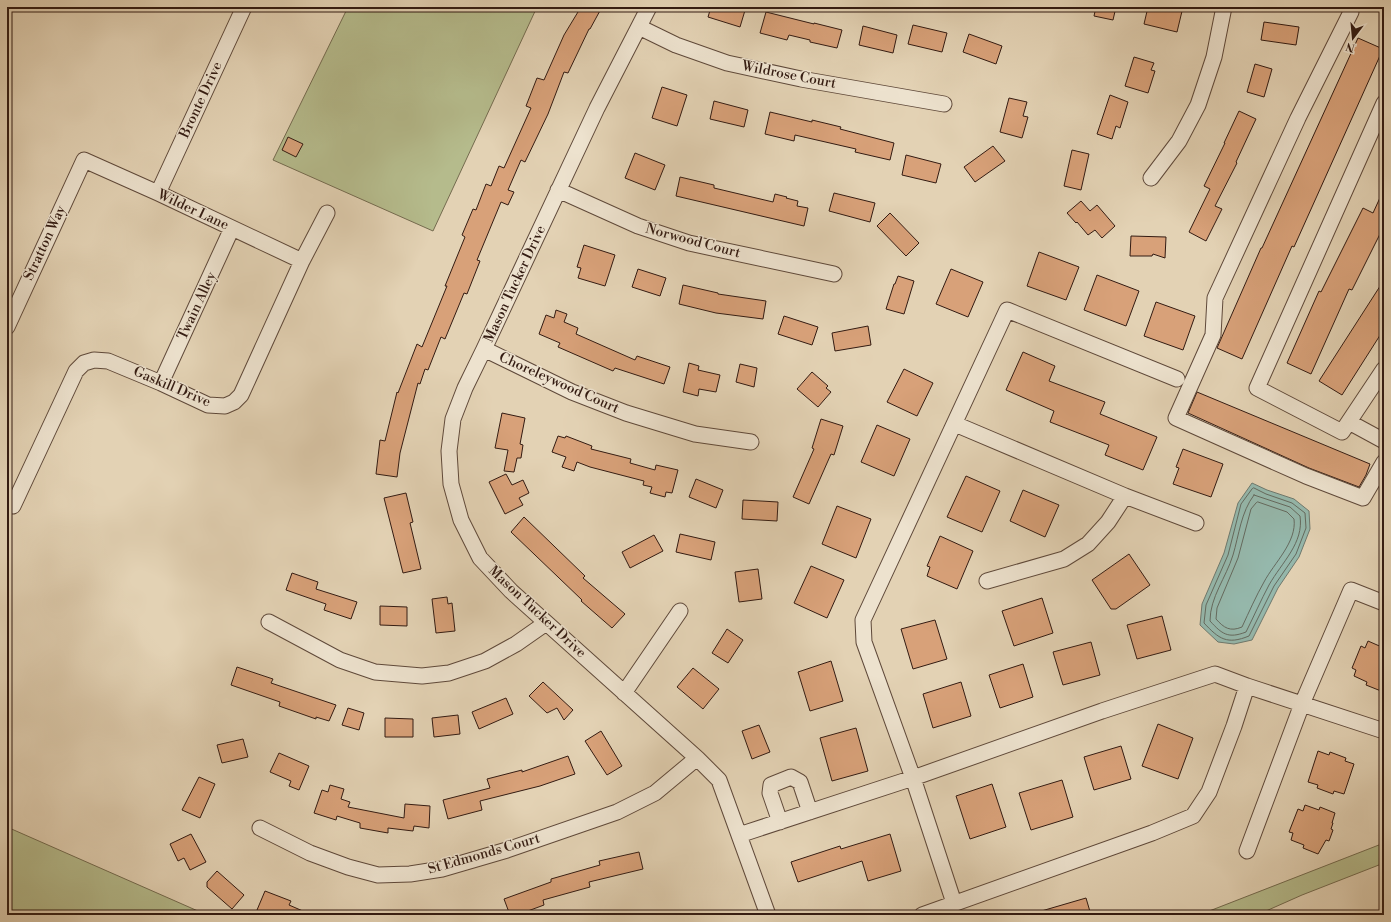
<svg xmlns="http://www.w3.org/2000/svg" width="1391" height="922" font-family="'Libre Bodoni',serif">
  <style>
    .green { fill: #b5bb8c; stroke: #746b4f }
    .water { fill: #95b8ac; stroke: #6e796e }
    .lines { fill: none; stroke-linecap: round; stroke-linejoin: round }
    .shore { stroke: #646a5f; stroke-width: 1 }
    .building { fill: #d8a179; stroke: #331b12 }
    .minor-casing { stroke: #5f493a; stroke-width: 17 }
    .minor { stroke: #ede2ce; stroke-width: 15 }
    .labels { text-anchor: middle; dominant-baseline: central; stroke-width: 3; stroke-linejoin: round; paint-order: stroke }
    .street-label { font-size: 14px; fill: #331b12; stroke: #ede2ce }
  </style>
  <rect width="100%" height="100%" fill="#e3d2b4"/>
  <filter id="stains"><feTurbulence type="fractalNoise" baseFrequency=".005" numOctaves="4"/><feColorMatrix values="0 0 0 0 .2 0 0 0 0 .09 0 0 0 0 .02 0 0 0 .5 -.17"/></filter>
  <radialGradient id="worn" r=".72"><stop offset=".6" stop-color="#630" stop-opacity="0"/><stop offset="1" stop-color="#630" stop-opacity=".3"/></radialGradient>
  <path class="green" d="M348 7H537L433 231 273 160Z
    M7 827 207 915H7Z
    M1384 843V863L1302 895 1257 915H1199Z"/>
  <path class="water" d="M1252 483 1267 490 1294 499 1309 511 1310 529 1299 557 1278 588 1252 640 1234 644 1218 642 1200 625 1202 604 1224 553 1238 503Z"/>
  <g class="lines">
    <path class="shore" d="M1254 488 1266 494 1292 503 1305 513 1306 528 1296 554 1274 586 1249 636C1227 645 1219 639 1204 623L1206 605 1228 555 1241 504 1252 489Z
      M1254 495 1290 507 1300 516C1304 543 1282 562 1269 585 1261 600 1254 616 1246 632 1228 639 1222 634 1210 621 1210 597 1226 578 1233 555 1239 535 1241 512 1254 495Z
      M1258 502 1287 512 1294 519C1297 542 1274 563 1264 582 1256 596 1249 612 1242 627 1230 632 1224 628 1216 619L1217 608 1238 558 1251 509 1256 503Z"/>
  </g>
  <path class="building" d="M581 7H602L590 29H589L568 73 564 72 548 114 525 162 521 160 508 190 514 192 508 205 501 202 477 260 480 261 467 294 464 293 445 339 441 337 428 370 425 369 420 384 418 383 400 453 397 477 376 474 380 440 385 441 397 392 398 393 417 344 422 347 447 286H445L465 237 462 235 473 209 476 210 486 184 491 186 499 166 504 168 531 108 526 106 537 78 544 80 564 35Z
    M711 7H746L740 27 708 17Z
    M1096 7H1116L1113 20 1094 16Z
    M1148 7H1183L1177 32 1144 24Z
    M766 12 814 24V23L842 30 837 48 810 42V40L789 35 787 40 760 33Z
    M1264 22 1299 27 1296 45 1261 40Z
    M913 25 947 33 942 52 908 44Z
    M863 26 897 35 893 53 859 45Z
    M969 34 1002 46 996 64 963 52Z
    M1358 38 1383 49 1294 247 1292 246 1242 359 1217 348 1261 248H1262Z
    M1134 57 1154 63 1151 70 1155 71 1148 93 1125 86Z
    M1255 64 1272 69 1264 97 1247 92Z
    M662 87 687 95 677 126 652 118Z
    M1110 95 1128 102 1120 128 1116 126 1112 139 1097 134Z
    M1009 98 1027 102 1023 116 1028 117 1022 138 1000 132Z
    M714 101 748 110 744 127 710 119Z
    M1239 111 1256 119 1236 162 1237 163 1215 206 1222 209 1206 241 1189 232 1210 189 1204 186 1225 143H1224Z
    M770 112 812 122V120L841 127 840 129 894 143 890 160 855 152 856 149 795 135 794 141 765 134Z
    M288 137 303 144 296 157 282 150Z
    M993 146 1005 161 975 182 964 167Z
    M1072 150 1089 154 1081 190 1064 186Z
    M635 153 665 165 655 190 625 178Z
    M906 155 941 164 936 183 902 175Z
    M680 177 714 185V188L773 202 775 194 787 197 786 198 798 201 797 206 808 208 804 226 676 196Z
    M1384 189V226L1352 290 1349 289 1311 374 1287 363 1319 291 1321 292 1363 208 1373 213Z
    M834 193 875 203 870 222 829 211Z
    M1081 201 1090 211 1097 205 1115 226 1102 238 1095 230 1088 235 1077 222 1076 223 1067 213Z
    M890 213 919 243 906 256 877 226Z
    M1131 236 1166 237 1165 258 1153 254 1152 256H1130Z
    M584 245 615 255 605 286 578 278 581 268 577 267Z
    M1039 252 1079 267 1066 300 1027 286Z
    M638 269 666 278 660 296 632 287Z
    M951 269 983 282 968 317 936 304Z
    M1097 275 1139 291 1126 326 1084 310Z
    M898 276 914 281 904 314 886 309 894 284H895Z
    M1384 280V329L1342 395 1319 381Z
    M683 285 718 293V294L766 301 763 319 716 313 679 304Z
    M1156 302 1195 316 1183 350 1144 336Z
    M556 310 567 314 564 322 578 328 576 334 635 360 637 356 670 367 664 384 615 368 613 371 558 347 560 343 539 334 546 315 554 318Z
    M784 316 818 327 812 345 778 334Z
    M868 326 871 345 835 351 832 333Z
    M1023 352 1055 366 1049 381 1105 402 1100 414 1157 437 1143 470 1105 455 1109 445 1050 422 1054 411 1006 390Z
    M689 363 699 366 698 370 720 375 716 392 699 389 698 396 683 392Z
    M740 364 757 368 754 387 736 382Z
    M904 369 933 383 917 416 887 402Z
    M812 372 828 386 826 388 831 392 818 407 797 389Z
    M1197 392 1370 464 1366 475 1359 487 1309 468 1188 413Z
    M502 413 525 418 520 444 523 445 521 458H517L514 472 504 471 508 450 495 448Z
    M821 419 843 426 834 455 831 454 809 504 793 497 814 449 812 448Z
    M877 425 910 439 894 476 861 462Z
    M558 436 565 438 566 436 592 446 591 449 631 459 630 463 655 470 656 465 678 470 672 493 666 492 665 497 650 493 652 487 643 485 644 481 590 467 577 462 574 471 562 467 566 457 552 452Z
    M1183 449 1223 464 1211 497 1173 484 1179 468 1176 467Z
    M506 474 512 485 523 480 529 493 519 498 523 505 505 514 489 482Z
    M966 476 1000 491 982 532 947 517Z
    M696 479 723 490 716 508 689 497Z
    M1023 490 1059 505 1045 537 1010 521Z
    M406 493 413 522 410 523 421 569 403 573 384 498Z
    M743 500 778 502 777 521 742 519Z
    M837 506 871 519 856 558 822 544Z
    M524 517 585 576 583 578 625 614 612 628 581 601 582 600 511 532Z
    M680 534 715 542 711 560 676 552Z
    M654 535 663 551 630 568 622 552Z
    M940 536 973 551 957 589 927 576 930 567 927 566Z
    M1129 554 1150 585 1116 609H1111L1092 580Z
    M811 566 844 580 827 618 794 603Z
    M758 569 762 599 739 602 735 572Z
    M292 573 318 582 316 589 357 602 351 619 324 610 326 604 286 590Z
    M447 597 448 604 452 603 455 631 436 633 432 599Z
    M1042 598 1053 633 1014 646 1002 611Z
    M380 606 407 607V626L380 625Z
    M1162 616 1171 650 1137 659 1127 625Z
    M935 620 947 659 913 669 901 629Z
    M727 629 743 640 728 663 712 653Z
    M1368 641 1384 648V682L1381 691 1366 685 1367 682 1354 676 1356 670 1352 668 1361 646 1365 648Z
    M1091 642 1100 675 1063 685 1053 652Z
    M831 661 843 701 810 711 798 672Z
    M1023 664 1033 697 1000 708 989 675Z
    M237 667 273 679 271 683 336 705 329 721 316 717V719L279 706 280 702 231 685Z
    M693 668 719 689 703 709 677 687Z
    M543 682 573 710 564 720 557 708 547 713 529 696Z
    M961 682 971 716 933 728 923 694Z
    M506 698 513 714 479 729 472 712Z
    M348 708 364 713 359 730 342 725Z
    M458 715 460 734 434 737 432 718Z
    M385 718 413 719V737H385Z
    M1158 724 1193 738 1178 779 1142 766Z
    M759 725 770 752 752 759 742 731Z
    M856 728 868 771 832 781 820 738Z
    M601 731 622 766 607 775 585 741Z
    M243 739 248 757 222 763 217 745Z
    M1121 746 1131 779 1094 790 1084 757Z
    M1318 751 1329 755 1330 752 1346 758 1345 761 1354 764 1344 794 1334 791 1333 794 1317 788 1318 785 1308 782Z
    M279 753 309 766 299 790 289 786 291 781 270 772Z
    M568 756 575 774 540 786 480 801 482 810 448 819 443 800 490 788 487 779 522 770V772Z
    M199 777 215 784 200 818 182 810Z
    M1062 780 1073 817 1031 830 1019 793Z
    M992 784 1006 827 970 839 956 796Z
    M330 785 344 789 341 799 350 802 348 807 404 818 405 804 430 806 429 828 414 826 413 831 388 828V833L360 828V823L337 816 336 820 314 813 322 790 328 792Z
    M1305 805 1319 810 1320 807 1335 813 1332 823H1333L1331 829 1333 830 1329 841 1326 840 1318 854 1303 848 1304 845 1291 840 1293 833 1289 832 1298 809 1303 811Z
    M191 834 206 862 190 870 184 858 178 861 170 844Z
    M890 834 901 871 868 881 862 861 798 882 791 862 840 846 841 849Z
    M639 852 643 869 589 882 590 887 543 900 544 905 517 915H510L504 899 551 882V879L600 865 599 861Z
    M217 871 244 895 232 909 207 887V882Z
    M265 891 291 901 289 905 312 915H270L257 910Z
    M1086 898 1091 915H1038V912Z"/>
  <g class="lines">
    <g class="minor-casing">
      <path id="minor" d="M649 7 597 108 484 349 465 388 453 419 449 451 451 484 461 520 480 558 511 591 697 758 719 780 768 915
        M1351 7V12L1298 118 1215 298 1213 335 1176 418 1306 476 1363 498 1384 462
        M639 27 676 45 727 63 801 79 944 104
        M1384 103 1257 388 1342 432 1384 369
        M1151 178 1179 141 1198 105 1214 57 1224 7
        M558 190 638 226 689 243 834 274
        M158 193 244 7
        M7 327 84 160 158 193 302 261
        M484 349 572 392 626 413 695 434 751 442
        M161 383 232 228
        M1349 422 1384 441
        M955 424 1125 496 1196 523
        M13 506 76 371 84 363 94 360 108 361 161 383 208 405 225 406 234 402 241 395 302 261 327 213
        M987 581 1064 559 1088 544 1108 522 1125 496
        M269 622 340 660 375 672 422 676 449 673 485 661 516 644 546 623
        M1247 686 1384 731
        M624 693 680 611
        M780 822 770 793 771 785 791 777 800 782 810 812
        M260 828 310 853 348 867 378 875 410 874 442 869 507 850 617 812 655 793 697 758
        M739 835 913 778 1102 711 1215 674 1247 686 1234 726 1209 792 1193 816 1152 833 922 915
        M1247 851 1302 704 1351 590 1384 603
        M954 903 913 778 864 642 863 620 1007 310 1177 379"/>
    </g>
    <use href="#minor" class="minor"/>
  </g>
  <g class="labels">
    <g class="street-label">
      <text transform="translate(789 75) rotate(11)">Wildrose Court</text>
      <text transform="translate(201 100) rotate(-65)">Bronte Drive</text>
      <text transform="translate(193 210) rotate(25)">Wilder Lane</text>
      <text transform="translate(693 241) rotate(15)">Norwood Court</text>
      <text transform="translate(45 243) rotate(-65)">Stratton Way</text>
      <text transform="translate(515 284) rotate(-65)">Mason Tucker Drive</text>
      <text transform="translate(197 306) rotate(-65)">Twain Alley</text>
      <text transform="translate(559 383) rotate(24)">Choreleywood Court</text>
      <text transform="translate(172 387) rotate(23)">Gaskill Drive</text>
      <text transform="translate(537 612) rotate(43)">Mason Tucker Drive</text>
      <text transform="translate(484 854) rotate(-16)">St Edmonds Court</text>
    </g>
  </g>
  <rect width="1391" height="922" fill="none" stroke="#e3d2b4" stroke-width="24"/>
  <rect x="8" y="8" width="1375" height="906" fill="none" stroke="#331b12" stroke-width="2"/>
  <rect x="12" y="12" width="1367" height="898" fill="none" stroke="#331b12"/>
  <g transform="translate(1353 38) rotate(196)" stroke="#ede2ce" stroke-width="3" paint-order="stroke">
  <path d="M0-3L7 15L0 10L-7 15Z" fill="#331b12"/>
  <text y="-6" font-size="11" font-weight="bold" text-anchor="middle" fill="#331b12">N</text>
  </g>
  <rect width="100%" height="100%" filter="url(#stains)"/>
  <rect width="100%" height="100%" fill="url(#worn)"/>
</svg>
